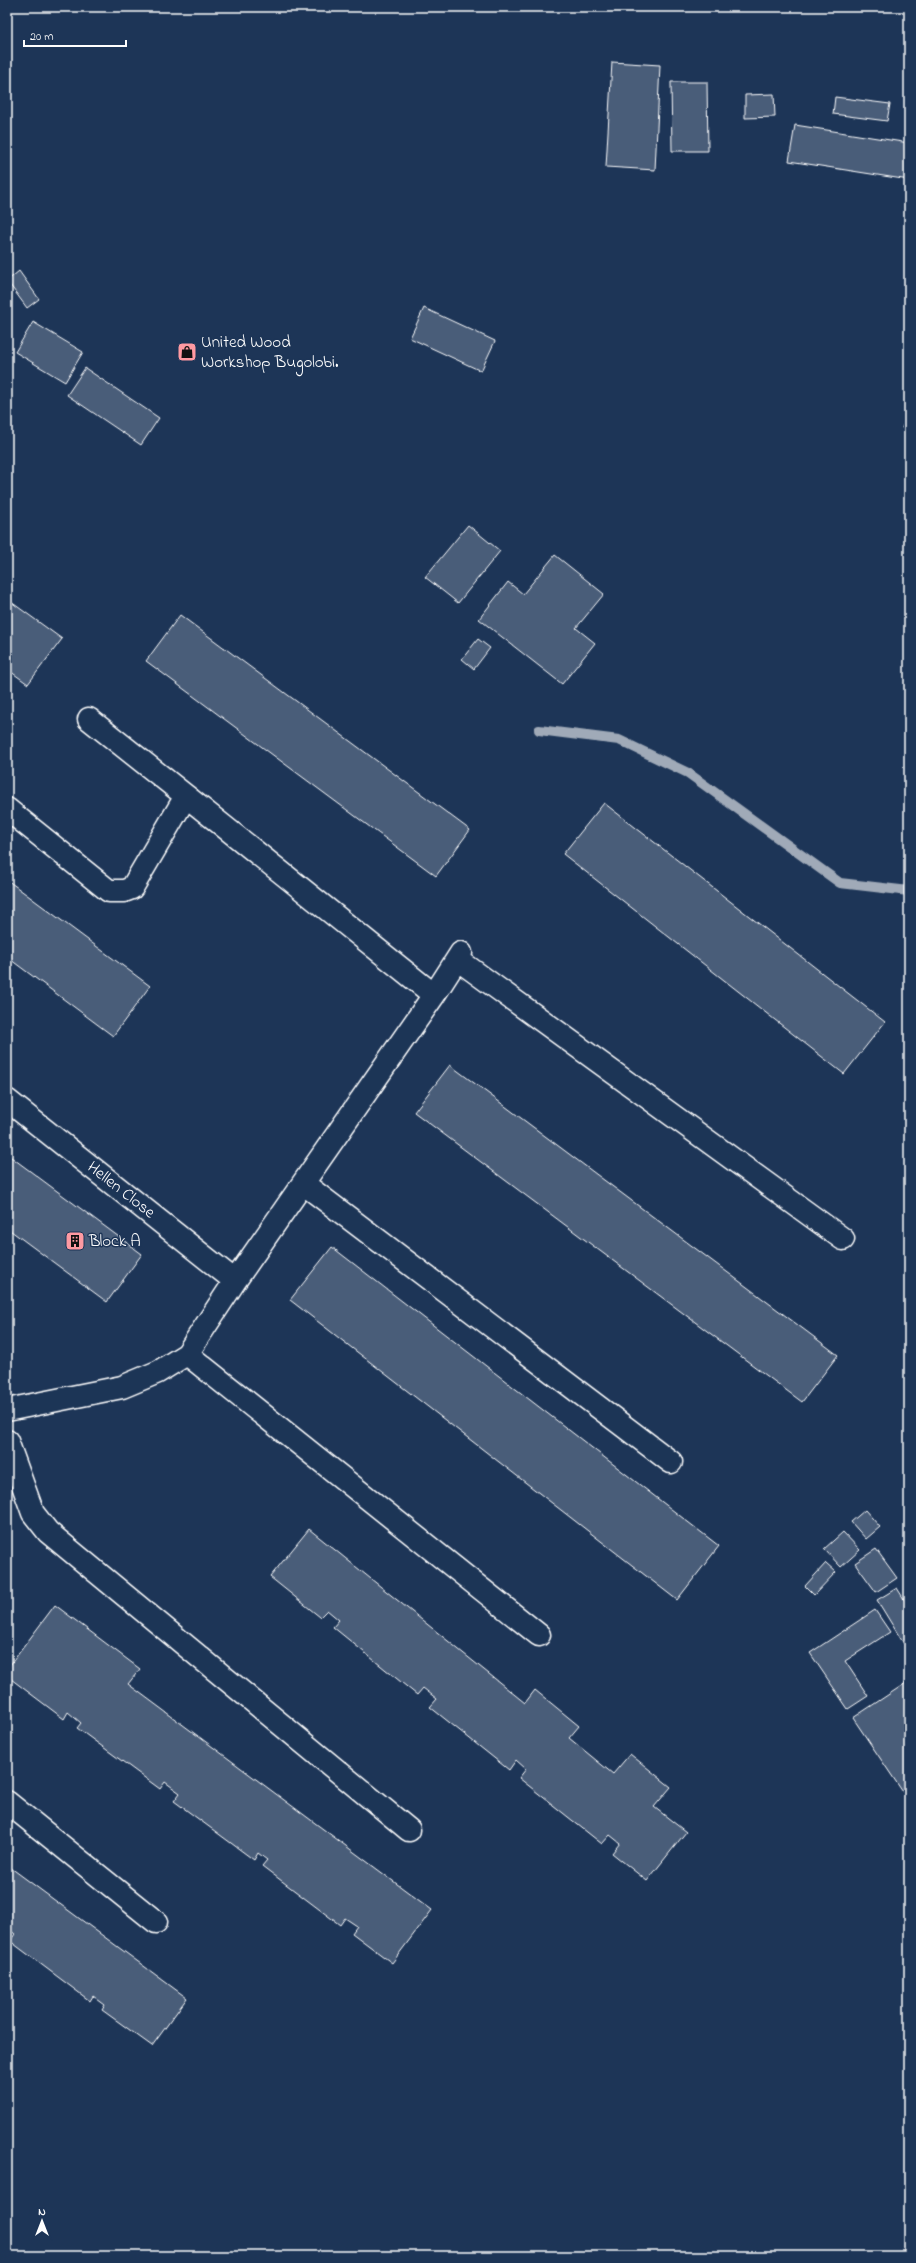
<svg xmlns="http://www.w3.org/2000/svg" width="916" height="2263" font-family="'Indie Flower',sans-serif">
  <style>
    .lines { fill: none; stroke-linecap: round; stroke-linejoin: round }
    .stream { stroke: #a0aab8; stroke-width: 10 }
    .building { fill: #4a5d79; stroke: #fff }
    .minor-casing { stroke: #fff; stroke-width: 25 }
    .minor { stroke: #1d3557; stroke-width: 22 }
    .labels { text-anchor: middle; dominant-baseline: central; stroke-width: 3; stroke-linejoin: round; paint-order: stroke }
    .poi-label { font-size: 17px; fill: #fff; stroke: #1d3557; text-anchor: start }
    .street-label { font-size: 17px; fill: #fff; stroke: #1d3557 }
  </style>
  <rect width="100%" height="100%" fill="#1d3557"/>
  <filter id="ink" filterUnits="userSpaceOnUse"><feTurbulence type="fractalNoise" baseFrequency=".025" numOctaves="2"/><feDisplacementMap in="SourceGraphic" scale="8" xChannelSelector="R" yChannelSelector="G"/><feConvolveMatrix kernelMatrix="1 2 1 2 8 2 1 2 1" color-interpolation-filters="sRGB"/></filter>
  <g filter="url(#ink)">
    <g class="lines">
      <path class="stream" d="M539 730 619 740 688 773 840 883 909 891"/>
    </g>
    <path class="building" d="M612 62 660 65 655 170 606 167Z
      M671 82H707L708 151H672Z
      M774 94 775 117 745 118V95Z
      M835 97 890 104 887 121 833 114Z
      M795 125 909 143V180L789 161Z
      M19 271 39 299 27 308 7 281Z
      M424 308 495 341 481 371 410 338Z
      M33 322 83 352 65 382 15 352Z
      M85 368 159 418 141 445 67 395Z
      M909 411V431L902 428Z
      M468 525 500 551 458 603 425 577Z
      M555 555 604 594 576 628 595 643 562 684 479 619 508 582 523 594Z
      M7 599 62 639 28 684 7 669Z
      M180 615 470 830 436 876 146 661Z
      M478 639 490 648 474 669 462 659Z
      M604 803 885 1022 844 1074 563 854Z
      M7 880 150 986 113 1036 7 957Z
      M450 1065 838 1355 802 1402 414 1112Z
      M7 1154 142 1254 107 1302 7 1228Z
      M332 1247 719 1546 677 1600 290 1300Z
      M865 1510 880 1527 866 1539 851 1522Z
      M309 1529 525 1703 535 1690 579 1726 569 1738 613 1774 630 1754 671 1787 654 1807 686 1832 647 1881 612 1853 620 1843 610 1835 602 1844 519 1778 526 1769 516 1760 509 1770 430 1707 437 1699 423 1688 417 1695 333 1627 339 1620 327 1610 320 1617 270 1577Z
      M843 1532 860 1550 841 1567 824 1549Z
      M876 1549 897 1578 876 1592 855 1563Z
      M826 1563 836 1572 814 1595 805 1586Z
      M897 1588 909 1607V1641L904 1644 877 1600Z
      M55 1605 140 1669 128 1684 432 1910 392 1963 352 1933 357 1926 345 1918 340 1925 262 1866 267 1860 258 1853 254 1860 174 1801 180 1793 165 1782 160 1789 77 1728 81 1723 68 1712 64 1719 7 1676V1669Z
      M875 1610 890 1632 845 1661 868 1696 848 1709 810 1653Z
      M909 1681V1801L853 1718Z
      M7 1865 187 1998 152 2046 102 2010 105 2005 93 1996 90 2001 10 1941 15 1934 7 1928Z"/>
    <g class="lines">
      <g class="minor-casing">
        <path id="minor" d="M89 719 186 796
          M7 809 109 891H124L132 888 186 796 434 995
          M457 959 843 1239
          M7 1100 235 1281
          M304 1184 671 1462
          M187 1354 539 1635
          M7 1410 122 1387 158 1372 187 1354 235 1281 434 995 461 953
          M7 1441 33 1513 48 1532 409 1830
          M7 1802 156 1922"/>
      </g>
      <use href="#minor" class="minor"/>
    </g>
  </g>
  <defs>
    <g id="shop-square" transform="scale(1)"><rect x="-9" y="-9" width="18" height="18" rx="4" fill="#ff9aa2" stroke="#1d3557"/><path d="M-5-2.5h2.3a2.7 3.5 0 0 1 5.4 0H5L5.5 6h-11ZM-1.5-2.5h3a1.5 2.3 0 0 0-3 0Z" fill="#111"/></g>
    <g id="building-square" transform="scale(1)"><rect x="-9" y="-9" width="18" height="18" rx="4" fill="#ff9aa2" stroke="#1d3557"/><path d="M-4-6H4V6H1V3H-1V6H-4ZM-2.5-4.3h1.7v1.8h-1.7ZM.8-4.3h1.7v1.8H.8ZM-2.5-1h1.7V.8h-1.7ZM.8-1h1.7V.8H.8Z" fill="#111"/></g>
  </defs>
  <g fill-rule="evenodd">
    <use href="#shop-square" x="187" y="352"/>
    <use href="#building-square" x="75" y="1241"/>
  </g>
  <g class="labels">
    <g class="poi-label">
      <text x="201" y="342">United Wood<tspan x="201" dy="20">Workshop Bugolobi.</tspan></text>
      <text x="89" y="1241">Block A</text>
    </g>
    <g class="street-label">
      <text transform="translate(121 1190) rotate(38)">Hellen Close</text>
    </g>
  </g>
  <rect width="916" height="2263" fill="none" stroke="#1d3557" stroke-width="24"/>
  <rect x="12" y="12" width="892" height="2239" fill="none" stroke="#fff" stroke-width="1.5" filter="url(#ink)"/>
  <g transform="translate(42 2221)" stroke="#1d3557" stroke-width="3" paint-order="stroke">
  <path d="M0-3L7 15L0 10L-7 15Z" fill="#ffffff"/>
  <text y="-6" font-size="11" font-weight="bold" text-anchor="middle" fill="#ffffff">N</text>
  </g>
  <path d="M24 40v6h102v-6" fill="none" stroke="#ffffff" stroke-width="2"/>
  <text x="30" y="40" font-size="12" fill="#ffffff" stroke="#1d3557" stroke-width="3" paint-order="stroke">20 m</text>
</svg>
